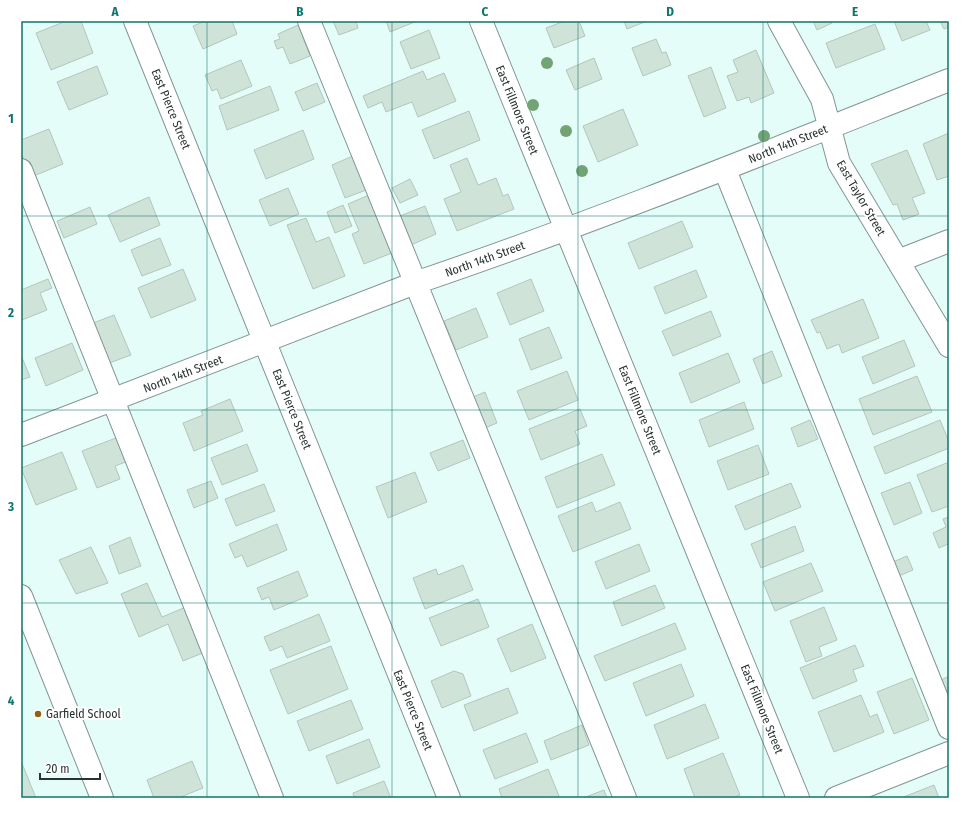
<svg xmlns="http://www.w3.org/2000/svg" width="970" height="819" font-family="'Fira Sans Condensed',sans-serif">
  <style>
    .building { fill: #cfe3d9; stroke: #b3c6bc }
    .lines { fill: none; stroke-linecap: round; stroke-linejoin: round }
    .minor-casing { stroke: #809693; stroke-width: 24 }
    .minor { stroke: #fff; stroke-width: 22 }
    .tree { fill: #72a375 }
    .grid { fill: none; stroke: #0f766e; stroke-width: 1; stroke-opacity: 0.55 }
    .poi-dot { fill: #926110; stroke: #fff; stroke-width: 1.5 }
    .labels { text-anchor: middle; dominant-baseline: central; stroke-width: 4; stroke-linejoin: round; paint-order: stroke }
    .street-label { font-size: 12px; fill: #2a3332; stroke: #fff }
    .poi-label { font-size: 12px; fill: #2a3332; stroke: #fff; text-anchor: start }
    .neatline { fill: none; stroke: #0f766e; stroke-width: 1.5 }
    .grid-label { font-size: 13px; text-anchor: middle; font-weight: bold; fill: #0f766e }
  </style>
  <rect width="100%" height="100%" fill="#e5fdf9"/>
  <path class="building" d="M66 21H81L93 53 51 70 36 33Z
    M205 21H232L237 34 203 49 193 26Z
    M333 21H356L358 28 339 35Z
    M386 21H417L390 32Z
    M565 21H579L585 36 554 48 546 28Z
    M624 21H647L627 29Z
    M813 21H831L832 23 817 30Z
    M894 21H926L930 30 902 41Z
    M940 21H949V27L944 29Z
    M875 24 885 49 836 68 826 43Z
    M298 25 310 56 290 64 283 47 277 49 274 41 280 39 278 34Z
    M429 30 440 58 411 69 400 42Z
    M656 39 662 53 666 52 671 65 643 76 632 48Z
    M756 50 774 93 751 103 749 97 737 101 727 76 738 72 733 60Z
    M594 58 602 79 575 90 566 70Z
    M241 60 252 86 221 99 217 89 212 91 205 75Z
    M97 66 108 94 69 110 57 82Z
    M711 67 726 108 704 117 688 76Z
    M423 71 427 80 444 73 456 101 418 117 412 102 386 112 382 102 368 108 363 96Z
    M317 83 325 102 303 111 295 92Z
    M270 86 279 110 227 130 219 106Z
    M623 109 638 145 598 162 583 126Z
    M469 111 480 140 434 159 422 130Z
    M49 129 63 164 31 177 21 153V140Z
    M303 130 314 159 266 179 254 150Z
    M949 133V176L937 180 923 144Z
    M907 150 925 193 912 198 919 214 903 220 897 204 893 205 871 164Z
    M355 155 369 189 345 198 332 165Z
    M467 158 478 185 496 178 503 196 508 194 514 209 457 231 444 199 461 192 450 165Z
    M410 179 418 195 400 203 392 188Z
    M288 188 299 214 270 226 259 200Z
    M369 195 392 253 364 264 352 234 359 231 348 204Z
    M149 197 160 225 120 242 108 215Z
    M343 205 352 226 335 233 327 212Z
    M425 206 436 234 411 245 400 216Z
    M90 207 97 224 64 238 57 221Z
    M306 218 316 242 329 237 345 276 313 289 287 225Z
    M682 221 693 247 639 269 628 243Z
    M160 238 171 265 142 276 131 250Z
    M183 269 196 300 151 318 138 288Z
    M696 270 707 297 665 314 654 287Z
    M48 279 52 288 40 293 47 310 22 320 21 290Z
    M531 279 544 311 510 325 497 293Z
    M863 299 879 338 842 353 839 344 827 349 820 332 817 333 811 320Z
    M476 308 488 337 456 350 444 321Z
    M711 311 721 336 673 356 662 331Z
    M114 315 131 355 104 365 88 325Z
    M549 327 562 358 531 370 519 339Z
    M904 340 915 366 873 384 862 357Z
    M72 343 83 370 46 386 35 358Z
    M772 351 782 376 763 384 753 359Z
    M728 353 740 382 691 403 679 373Z
    M21 355 30 377 21 380Z
    M567 371 578 400 529 420 517 391Z
    M917 376 932 412 873 435 859 399Z
    M485 392 497 423 480 430 468 399Z
    M230 399 243 431 194 451 183 423 203 415 201 411Z
    M744 402 754 429 709 447 699 420Z
    M580 409 587 426 575 431 580 444 541 460 529 429Z
    M810 420 818 439 798 447 791 428Z
    M940 420 949 442V448L885 474 874 447Z
    M121 436 131 460 115 466 120 479 97 488 82 451Z
    M463 440 470 458 438 471 430 453Z
    M247 444 258 471 222 485 211 458Z
    M758 445 769 474 728 490 717 461Z
    M62 452 77 489 36 505 21 468Z
    M602 454 615 485 557 508 545 477Z
    M949 462V506L932 512 917 475Z
    M415 472 427 502 388 518 376 487Z
    M211 481 218 498 194 508 187 490Z
    M910 482 922 513 894 525 881 493Z
    M791 483 801 507 745 530 735 506Z
    M264 484 275 511 236 526 225 499Z
    M592 502 596 512 620 502 631 529 573 552 558 516Z
    M949 517V548L948 544 939 548 933 533 946 527 943 519Z
    M277 524 287 550 247 567 242 555 235 558 229 544Z
    M795 526 804 551 761 568 751 544Z
    M130 537 141 566 119 574 109 546Z
    M639 544 650 571 606 589 595 562Z
    M91 547 108 583 76 594 59 560Z
    M907 556 913 570 894 578 888 564Z
    M811 563 823 591 775 611 763 582Z
    M463 565 473 590 425 609 413 578 436 569 438 575Z
    M298 571 308 596 274 610 269 597 262 600 257 588Z
    M147 583 162 617 186 607 205 652 183 661 168 624 139 637 121 594Z
    M655 585 665 608 622 626 613 602Z
    M478 599 489 627 441 646 429 618Z
    M824 607 837 640 819 647 822 656 806 662 790 621Z
    M319 614 330 641 287 658 282 646 270 651 264 637Z
    M675 623 686 649 605 681 594 656Z
    M532 624 546 658 511 672 497 639Z
    M855 645 864 666 853 670 857 681 813 699 800 668Z
    M331 646 348 689 288 714 270 670Z
    M681 664 694 696 646 716 633 683Z
    M454 671 463 674 471 696 442 708 431 681Z
    M949 676V700L941 680Z
    M912 678 929 720 894 734 877 692Z
    M508 688 518 713 474 731 464 705Z
    M861 695 870 717 877 714 884 732 834 752 818 712Z
    M351 700 363 729 309 751 297 721Z
    M705 704 719 738 667 759 654 725Z
    M582 725 589 745 551 760 544 741Z
    M526 733 538 762 495 779 483 750Z
    M369 739 380 767 337 784 326 756Z
    M723 753 740 795 732 798H695L684 769Z
    M21 761 36 798H21Z
    M192 761 203 788 178 798H154L147 780Z
    M548 769 559 796 555 798H502L499 789Z
    M384 781 391 798H354L353 793Z
    M934 785 939 798H901Z
    M604 790 607 798H583Z"/>
  <g class="lines">
    <g class="minor-casing">
      <path id="minor" d="M135 21 449 798
        M309 21 625 798
        M481 21 798 798
        M779 21 822 99 839 163 949 346
        M21 170 272 798
        M725 170 949 728
        M898 261 949 241
        M21 435 415 283C595 222 772 150 949 80
        M21 596 102 798
        M836 798 949 753"/>
    </g>
    <use href="#minor" class="minor"/>
  </g>
  <g class="tree">
    <circle cx="547" cy="63" r="6"/>
    <circle cx="533" cy="105" r="6"/>
    <circle cx="566" cy="131" r="6"/>
    <circle cx="764" cy="136" r="6"/>
    <circle cx="582" cy="171" r="6"/>
  </g>
  <path class="grid" d="M207 21V798M392 21V798M578 21V798M763 21V798M21 216H949M21 410H949M21 603H949"/>
  <circle class="poi-dot" cx="38" cy="714" r="4"/>
  <g class="labels">
    <g class="street-label">
      <text transform="translate(171 109) rotate(68)">East Pierce Street</text>
      <text transform="translate(517 110) rotate(68)">East Fillmore Street</text>
      <text transform="translate(788 144) rotate(-22)">North 14th Street</text>
      <text transform="translate(861 198) rotate(60)">East Taylor Street</text>
      <text transform="translate(485 259) rotate(-20)">North 14th Street</text>
      <text transform="translate(183 374) rotate(-21)">North 14th Street</text>
      <text transform="translate(292 409) rotate(68)">East Pierce Street</text>
      <text transform="translate(640 410) rotate(68)">East Fillmore Street</text>
      <text transform="translate(762 709) rotate(68)">East Fillmore Street</text>
      <text transform="translate(413 710) rotate(68)">East Pierce Street</text>
    </g>
    <g class="poi-label">
      <text x="46" y="714">Garfield School</text>
    </g>
  </g>
  <rect width="970" height="819" fill="none" stroke="#ffffff" stroke-width="44"/>
  <path d="M40 773v6h60v-6" fill="none" stroke="#2a3332" stroke-width="2"/>
  <text x="46" y="773" font-size="12" fill="#2a3332" stroke="#ffffff" stroke-width="3" paint-order="stroke">20 m</text>
  <rect x="22" y="22" width="926" height="775" class="neatline"/>
  <g class="grid-label">
    <text x="115" y="16">A</text>
    <text x="300" y="16">B</text>
    <text x="485" y="16">C</text>
    <text x="670" y="16">D</text>
    <text x="855" y="16">E</text>
    <text x="11" y="123">1</text>
    <text x="11" y="317">2</text>
    <text x="11" y="511">3</text>
    <text x="11" y="705">4</text>
  </g>
</svg>
